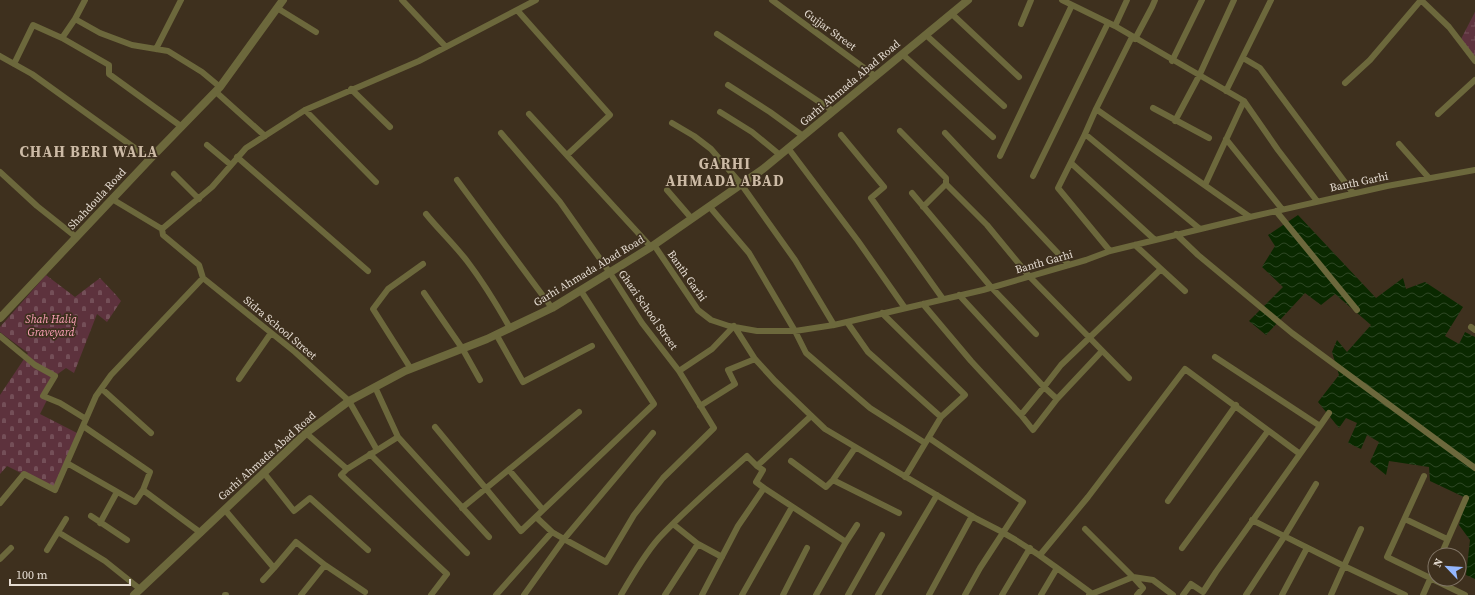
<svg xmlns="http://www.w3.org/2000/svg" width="1475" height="595" font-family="'Source Serif 4',serif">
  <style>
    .wetland { fill: url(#wetland-marsh) }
    .cemetery { fill: url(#cemetery-stones) }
    .water { fill: url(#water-waves) }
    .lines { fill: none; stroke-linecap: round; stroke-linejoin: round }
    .minor { stroke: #6c683c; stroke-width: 6 }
    .tertiary { stroke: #6c683c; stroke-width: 8 }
    .labels { text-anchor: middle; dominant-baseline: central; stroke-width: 3.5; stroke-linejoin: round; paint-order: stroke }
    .street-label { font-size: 11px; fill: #e5dcd2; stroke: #3e301e }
    .park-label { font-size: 11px; font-style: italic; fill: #fda2b8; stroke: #3e301e }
    .district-label { font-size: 15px; font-weight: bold; letter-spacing: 1px; fill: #cdbba6; stroke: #3e301e }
  </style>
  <defs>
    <pattern id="wetland-marsh" width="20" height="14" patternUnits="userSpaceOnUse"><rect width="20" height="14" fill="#5d323d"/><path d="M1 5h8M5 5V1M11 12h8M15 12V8" fill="none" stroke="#744f58"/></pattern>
    <pattern id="cemetery-stones" width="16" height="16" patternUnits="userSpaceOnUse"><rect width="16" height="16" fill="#5d323d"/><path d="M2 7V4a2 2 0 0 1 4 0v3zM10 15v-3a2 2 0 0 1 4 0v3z" fill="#744f58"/></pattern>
    <pattern id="water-waves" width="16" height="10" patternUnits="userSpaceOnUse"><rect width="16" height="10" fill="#0a2900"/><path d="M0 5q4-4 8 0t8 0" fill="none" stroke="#2e4724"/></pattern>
  </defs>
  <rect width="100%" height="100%" fill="#3e301e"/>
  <path class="wetland" d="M1475 12V61L1460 41Z"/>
  <path class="cemetery" d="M46 275 75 297 100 278 116 295 121 301 107 322 97 314 74 373 66 368 55 376 43 396 48 398 40 414 79 434 55 490 7 466 0 474V395L28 353 0 332V327Z"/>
  <path class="water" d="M1298 215 1376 298 1403 278 1406 289 1425 282 1463 307 1445 336 1459 344 1465 332 1475 337V579L1466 575 1470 540 1459 525 1466 498 1430 481 1429 467 1389 461 1386 475 1370 462 1379 442 1367 435 1361 449 1348 443 1357 423 1346 418 1339 428 1318 402 1339 375 1332 352 1337 340 1347 352 1371 325 1335 294 1321 305 1305 293 1266 335 1249 321 1283 287 1262 267 1275 246 1268 235Z"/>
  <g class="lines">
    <path class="minor" d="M85 0 75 19 100 33 132 45 168 51 202 72 220 87
      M402 0 446 47
      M772 0 875 76
      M1062 0 1115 26 1244 101 1278 150 1317 201
      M1421 0 1449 27 1475 61
      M277 8 316 32
      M517 10 610 115 567 155
      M952 14 1019 77
      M75 19 62 38 109 65V74L182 127
      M1021 24 1031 0
      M1115 26 1127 0
      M717 34 833 111
      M926 35 1004 106
      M1135 39 1152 7 1155 0
      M156 49 181 0
      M902 54 993 137
      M0 56 32 74 150 159
      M1243 58 1260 68 1353 193
      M1172 61 1202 0
      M14 64 33 25 62 38
      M1345 83 1370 60 1421 0
      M728 85 770 112 803 136
      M351 89 390 127
      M1226 91 1271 0
      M216 92 265 136
      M1153 108 1209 138
      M1096 109 1250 217
      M305 110 376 182
      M720 112 752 132 780 155
      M529 114 651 247
      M1438 114 1475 80
      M1175 121 1199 76 1234 0
      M672 123 694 136 711 149 741 184 795 260 834 325
      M900 131 946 178V184L987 225 1029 276 1129 378
      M501 133 560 202 610 273 642 323 679 371 714 428 663 478 634 515 606 562 564 539 552 532 536 517
      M945 133 1069 265
      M1085 134 1200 229
      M841 135 884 187 871 198 943 299
      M1226 139 1282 209
      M1399 144 1429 178
      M207 145 231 165
      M788 148 858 241 905 308
      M1000 156 1072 5
      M237 157 368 271
      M1071 163 1155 240
      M0 172 37 206 76 237
      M174 174 199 199
      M1033 176 1108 23
      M457 180 552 308
      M1205 185 1244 101
      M667 190 692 219
      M912 193 991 287 1036 334
      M112 199 162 229
      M709 206 749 253 795 331 806 353 870 408 925 443
      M923 207 946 184
      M1276 211 1357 310
      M426 214C439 230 454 244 467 261 483 282 497 305 510 328
      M162 229 212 187 246 148 305 110 419 61 536 0
      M162 229 163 235 199 265 203 278 295 352 349 401 377 450
      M1176 234 1198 255 1292 333 1475 468
      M654 245 698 310 711 320 729 326 757 331H795L834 325 983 290 1086 260 1110 251 1250 217 1387 186 1475 170
      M1135 245 1185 291
      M1110 251 1058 188 1085 134 1096 109 1132 37
      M424 293 462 348 480 380
      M959 295 1044 387 1061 365 1161 269
      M923 304 971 361 1021 415 1044 387 1057 399 1102 351
      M847 322 868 352 941 417 965 395 882 313
      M1471 327 1475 330
      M496 334 523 382 592 346
      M0 336 35 365 55 376 43 396 60 403 86 419
      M1215 357 1320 426 1300 454
      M411 369 373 309 388 289 423 264
      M679 371 712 349 734 326 755 359 775 381 825 429 977 519C1006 533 1032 549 1057 568L1041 595
      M239 379 271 333
      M375 387 398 437 489 537
      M102 389 151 433
      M700 406 735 384 728 370 755 359
      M1021 415 1033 430 1057 399
      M83 426 150 472 143 490 201 533
      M1320 426 1329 413
      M435 427 521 531 654 404 581 291
      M306 433 347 469 341 475 447 574 431 595
      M929 438 1023 502 980 568 965 595
      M370 454 467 553
      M791 461 826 487 833 480 855 448
      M67 463 135 502 143 490
      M757 466 763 470 756 482 764 488
      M347 469 398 437
      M509 470 543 510
      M264 473 294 511 310 498 368 550
      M1424 476 1387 557 1465 595
      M905 477 941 417
      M833 480 899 513
      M1168 501 1236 405
      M0 503 24 474 55 490 96 396 111 375 203 278
      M462 508 579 412
      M225 510 274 568 296 542 325 565
      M91 516 127 540
      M1405 519 1447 539
      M1252 520 1344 566 1361 529
      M100 523 117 492
      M1085 529 1133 577 1153 580 1173 595
      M58 532 105 561 140 589
      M846 542 857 525
      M698 544 722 557
      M1182 548 1268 431
      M47 550 66 519
      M1040 555 1088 497 1185 369 1300 454 1216 572 1203 592 1191 584 1183 595
      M1441 555 1466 498
      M0 559 11 548
      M1057 568 1091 593
      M263 580 274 568
      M225 595H226
      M301 595 325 565 365 592
      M496 595 552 532
      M524 595 564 539 653 433
      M621 595C632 576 644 555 659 538 686 509 717 483 747 456L757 466 811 416
      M665 595 698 544 673 524
      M702 595 738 526 764 488 846 542 816 595
      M742 595 792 507
      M783 595 807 548
      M848 595 882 535
      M878 595 937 495
      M929 595 972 516
      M1002 595 1030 548
      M1089 595 1133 577 1143 588 1137 595
      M1246 595 1284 537 1316 484
      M1282 595 1307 548
      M1331 595 1344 566 1405 595
      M1423 595 1435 568"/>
    <path class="tertiary" d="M0 318 150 159 220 87 283 0
      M134 595 306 433 349 401 405 371 487 339 552 308 651 247 763 169 968 0"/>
  </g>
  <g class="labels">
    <g class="street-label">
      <text transform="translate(830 30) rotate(36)">Gujjar Street</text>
      <text transform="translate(850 83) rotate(-40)">Garhi Ahmada Abad Road</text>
      <text transform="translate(1359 182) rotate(-12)">Banth Garhi</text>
      <text transform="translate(97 199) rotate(-47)">Shahdoula Road</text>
      <text transform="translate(1044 262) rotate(-16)">Banth Garhi</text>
      <text transform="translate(589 271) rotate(-31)">Garhi Ahmada Abad Road</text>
      <text transform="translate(687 276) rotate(55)">Banth Garhi</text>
      <text transform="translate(648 310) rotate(55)">Ghazi School Street</text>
      <text transform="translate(280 328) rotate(40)">Sidra School Street</text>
      <text transform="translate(267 456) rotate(-42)">Garhi Ahmada Abad Road</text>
    </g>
    <g class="park-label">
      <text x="51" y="319">Shah Haliq<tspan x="51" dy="13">Graveyard</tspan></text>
    </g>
    <g class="district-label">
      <text x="89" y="151">CHAH BERI WALA</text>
      <text x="725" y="163">GARHI<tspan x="725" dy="17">AHMADA ABAD</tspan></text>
    </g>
  </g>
  <g transform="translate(1447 567) rotate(295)"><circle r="19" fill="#3e301e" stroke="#817566"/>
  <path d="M0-3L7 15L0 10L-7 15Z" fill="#94b7fd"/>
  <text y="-6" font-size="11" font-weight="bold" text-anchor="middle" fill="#e5dcd2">N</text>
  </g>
  <path d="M10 579v6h120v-6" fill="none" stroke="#e5dcd2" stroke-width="2"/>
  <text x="16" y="579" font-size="12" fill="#e5dcd2" stroke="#3e301e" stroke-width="3" paint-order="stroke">100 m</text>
</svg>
